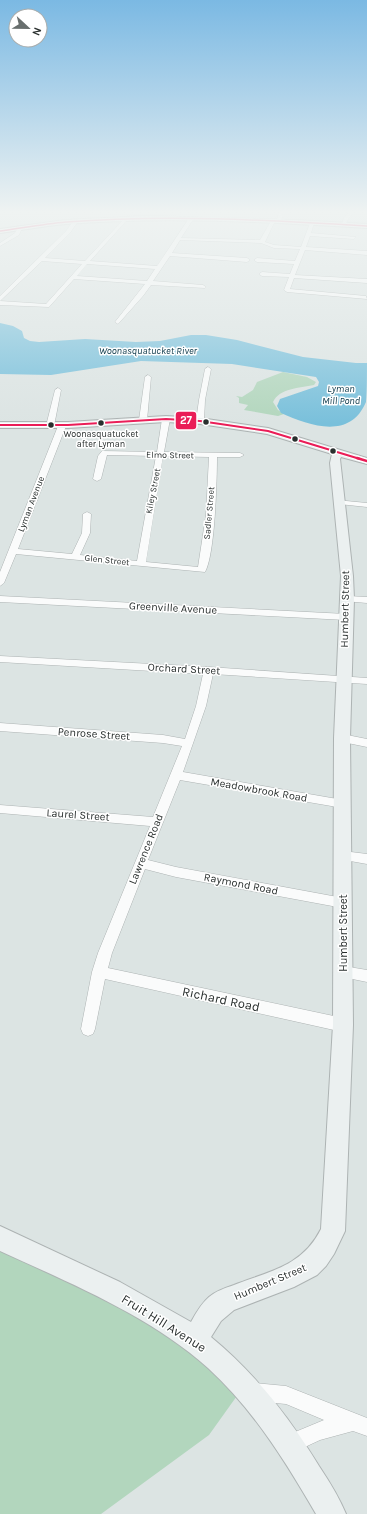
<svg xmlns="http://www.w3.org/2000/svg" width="367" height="1514" font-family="Karla,sans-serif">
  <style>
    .green { fill: #b2d6bd }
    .water { fill: #79c0db }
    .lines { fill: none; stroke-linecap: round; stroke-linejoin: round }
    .street-casing { stroke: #adb3b3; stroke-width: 1 }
    .secondary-casing { stroke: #adb3b3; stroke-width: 2 }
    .street { fill: #fafbfb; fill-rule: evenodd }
    .secondary { fill: #ebf0f0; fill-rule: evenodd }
    .bus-1-far2-casing { stroke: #fff; stroke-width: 3 }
    .bus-1-far1-casing { stroke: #fff; stroke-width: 4 }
    .bus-1-casing { stroke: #fff; stroke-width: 5 }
    .bus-1-far2 { stroke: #ea1d57; stroke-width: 1.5 }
    .bus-1-far1 { stroke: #ea1d57; stroke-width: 2 }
    .bus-1 { stroke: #ea1d57; stroke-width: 2.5 }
    .bus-dot { fill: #292f2e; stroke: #fff; stroke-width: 1.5 }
    .labels { text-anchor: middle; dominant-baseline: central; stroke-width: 3; stroke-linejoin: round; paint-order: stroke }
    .far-bus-label { font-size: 9px; fill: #292f2e; stroke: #fff }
    .far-street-label { font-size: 9px; fill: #292f2e; stroke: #fff }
    .far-water-label { font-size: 10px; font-style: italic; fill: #083546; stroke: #fff }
    .street-label { font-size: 11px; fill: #292f2e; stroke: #fff }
    .near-street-label { font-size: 13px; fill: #292f2e; stroke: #fff }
    .line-badge { stroke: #fff; stroke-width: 1.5 }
    .badge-label { font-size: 11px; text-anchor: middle; font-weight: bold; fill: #fff }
  </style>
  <rect width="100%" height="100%" fill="#dce4e3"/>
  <path class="green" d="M283 372 307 377 316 382 314 385C299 388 280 388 273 402L278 410 284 414 278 416 244 410 248 405 239 403V398L236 396 242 397 253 390 257 382Z
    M0 1238 122 1297 239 1393 209 1435 101 1514H0Z"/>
  <path class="water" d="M0 323 13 326 22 331 24 338 30 341 39 342 85 339 136 342 160 341 191 335H206L237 340 303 357 356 363H367C367 372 367 395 366 402 350 440 310 426 281 413L277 406 280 399 318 386 319 382 316 377 232 364 141 361 51 375 0 374Z"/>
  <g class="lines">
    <g class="street-casing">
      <path id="street" d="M0 212H3L0 214Z
        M279 212H283L281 221 279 222 277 221Z
        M349 212H354L348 219 345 226H341L344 218Z
        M190 217 194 218 181 238 260 240 271 221 273 220 275 221 265 242 274 245 301 247 310 223 312 222 314 223 311 233 356 237 354 239 310 236 306 247 367 251V255L305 250 295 275 367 279V283L294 278 290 289 366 296 367 299 287 292 284 290 289 277 262 276 259 274 262 272 290 274 294 264 257 262 254 260 257 258 295 261 300 249 274 248 261 243 180 240 172 253 247 258 250 260 247 262 170 256 153 281 203 285 206 287 205 288 151 285 143 296 118 324 115 322 145 284 74 279 49 307 0 305V301L46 304 82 264 42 261 0 301V296L66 231 74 220 78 221 70 233 45 258 85 261 125 218 127 220 90 261 157 266ZM87 264 155 269 147 281 77 276Z
        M18 227 22 228 19 235 0 246V243L15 233Z
        M208 367 211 369 205 400 204 421 200 423 196 421 199 400 205 369Z
        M148 375 151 377 147 420 143 422 139 420 145 377Z
        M58 388 61 390 54 426 50 428 46 426 55 390Z
        M166 417 170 419 164 452 240 453 244 455 240 457H217C217 479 215 555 205 572L16 554 4 583 0 586V572L58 426 62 424 66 426 18 549 72 554 82 533 83 514 87 512 91 514 90 533 80 555 137 561 156 456 107 455 101 479 97 481 93 479 98 456 102 451 157 452 162 419ZM163 456 209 457 206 515 198 567 146 562Z
        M336 500 367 503V507L339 504H336Z
        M0 596 346 614 351 617 346 620 0 602Z
        M347 596 367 597V603L344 601 342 599Z
        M0 656 209 667 367 678V684L213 674 206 706 183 772 343 800 347 801 349 804 347 807 343 808 180 780 148 860 176 867 343 898 347 899 349 903 347 907 343 908 176 877 145 869 112 953 108 968 343 1018 348 1020 350 1025 348 1030 343 1032 105 979 95 1029 93 1034 88 1036 83 1034 81 1029 92 972 98 953 150 826 0 813V805L153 817 182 746 163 743 0 731V723L163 735 185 739 196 706 203 674 0 662Z
        M342 734 367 739V747L338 741 337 738 338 735Z
        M343 851 367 854V864L339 859 337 856 339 853Z
        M343 966 367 970V982L338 976 336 972 338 968Z
        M254 1383 286 1386 367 1418V1436L353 1431 320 1440 290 1454 283 1451 280 1444 283 1437 324 1420 286 1404 254 1401 247 1399 245 1392 247 1385Z"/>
    </g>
    <g class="secondary-casing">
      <path id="secondary" d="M145 216 296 220 367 224V228C267 222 166 216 66 224 44 226 22 230 0 233V229L65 220Z
        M166 416 200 418 268 428 367 458V464L341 457 340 459 353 576 354 599 350 738 353 1025 345 1231 334 1254 326 1266 317 1275 294 1287 234 1310 221 1321 211 1337C255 1373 289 1417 319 1466 329 1481 339 1497 346 1514H316C286 1462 253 1409 208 1368 150 1316 70 1283 0 1251V1226L120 1282 191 1322C196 1313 201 1304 209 1297 216 1291 225 1288 234 1285 269 1271 302 1267 321 1229L333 1025 334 738 340 599 341 576 330 463 332 454 267 434 200 424 166 422 68 428H0V422H68Z"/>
    </g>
    <use href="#street" class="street"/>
    <use href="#secondary" class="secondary"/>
    <g class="bus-1-far2-casing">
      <path id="bus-1-far2" d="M0 231C22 228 44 224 66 222 166 214 267 220 367 226"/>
    </g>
    <g class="bus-1-far1-casing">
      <path id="bus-1-far1" d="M0 425H68L166 419 200 421 268 431 360 459"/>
    </g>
    <g class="bus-1-casing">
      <path id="bus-1" d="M357 458 367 461"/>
    </g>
    <use href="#bus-1-far2" class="bus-1-far2"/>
    <use href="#bus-1-far1" class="bus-1-far1"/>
    <use href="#bus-1" class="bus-1"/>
  </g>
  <linearGradient id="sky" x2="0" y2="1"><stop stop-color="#7bb9e3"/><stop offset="0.5" stop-color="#eff3f2"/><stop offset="1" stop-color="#eff3f2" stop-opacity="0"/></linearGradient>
  <rect width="367" height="424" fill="url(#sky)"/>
  <g class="bus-dot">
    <circle cx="206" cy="422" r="3.5"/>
    <circle cx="101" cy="423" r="3.5"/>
    <circle cx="51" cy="425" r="3.5"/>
    <circle cx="295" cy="439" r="3.5"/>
    <circle cx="333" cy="451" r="3.5"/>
  </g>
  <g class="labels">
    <g class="far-bus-label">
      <text x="101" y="434">Woonasquatucket<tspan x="101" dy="10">after Lyman</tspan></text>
    </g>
    <g class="far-street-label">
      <text transform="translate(170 455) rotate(1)">Elmo Street</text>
      <text transform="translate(153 491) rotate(-79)">Kiley Street</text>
      <text transform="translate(31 504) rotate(-69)">Lyman Avenue</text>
      <text transform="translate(209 513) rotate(-85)">Sadler Street</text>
      <text transform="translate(107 560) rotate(6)">Glen Street</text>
    </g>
    <g class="far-water-label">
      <text x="148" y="351">Woonasquatucket River</text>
      <text x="341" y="389">Lyman<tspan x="341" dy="12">Mill Pond</tspan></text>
    </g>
    <g class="street-label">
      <text transform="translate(173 608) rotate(3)">Greenville Avenue</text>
      <text transform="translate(345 609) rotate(-89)">Humbert Street</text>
      <text transform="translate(184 669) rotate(3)">Orchard Street</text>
      <text transform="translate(94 734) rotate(4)">Penrose Street</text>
      <text transform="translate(259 790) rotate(10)">Meadowbrook Road</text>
      <text transform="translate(78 815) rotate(4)">Laurel Street</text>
      <text transform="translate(146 849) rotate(-68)">Lawrence Road</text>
      <text transform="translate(241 884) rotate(11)">Raymond Road</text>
      <text transform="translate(343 933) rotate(-90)">Humbert Street</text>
      <text transform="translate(270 1282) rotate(-23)">Humbert Street</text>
    </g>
    <g class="near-street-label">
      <text transform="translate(221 999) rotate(12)">Richard Road</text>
      <text transform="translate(164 1323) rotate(32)">Fruit Hill Avenue</text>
    </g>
  </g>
  <rect class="line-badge" x="175" y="411" width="22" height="19" rx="4" fill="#ea1d57"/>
  <g class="badge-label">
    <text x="186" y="424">27</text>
  </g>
  <g transform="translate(28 28) rotate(112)"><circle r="19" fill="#ffffff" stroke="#a9acab"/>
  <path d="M0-3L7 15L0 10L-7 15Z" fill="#686e6d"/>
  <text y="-6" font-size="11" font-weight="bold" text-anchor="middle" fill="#292f2e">N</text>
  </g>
</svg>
